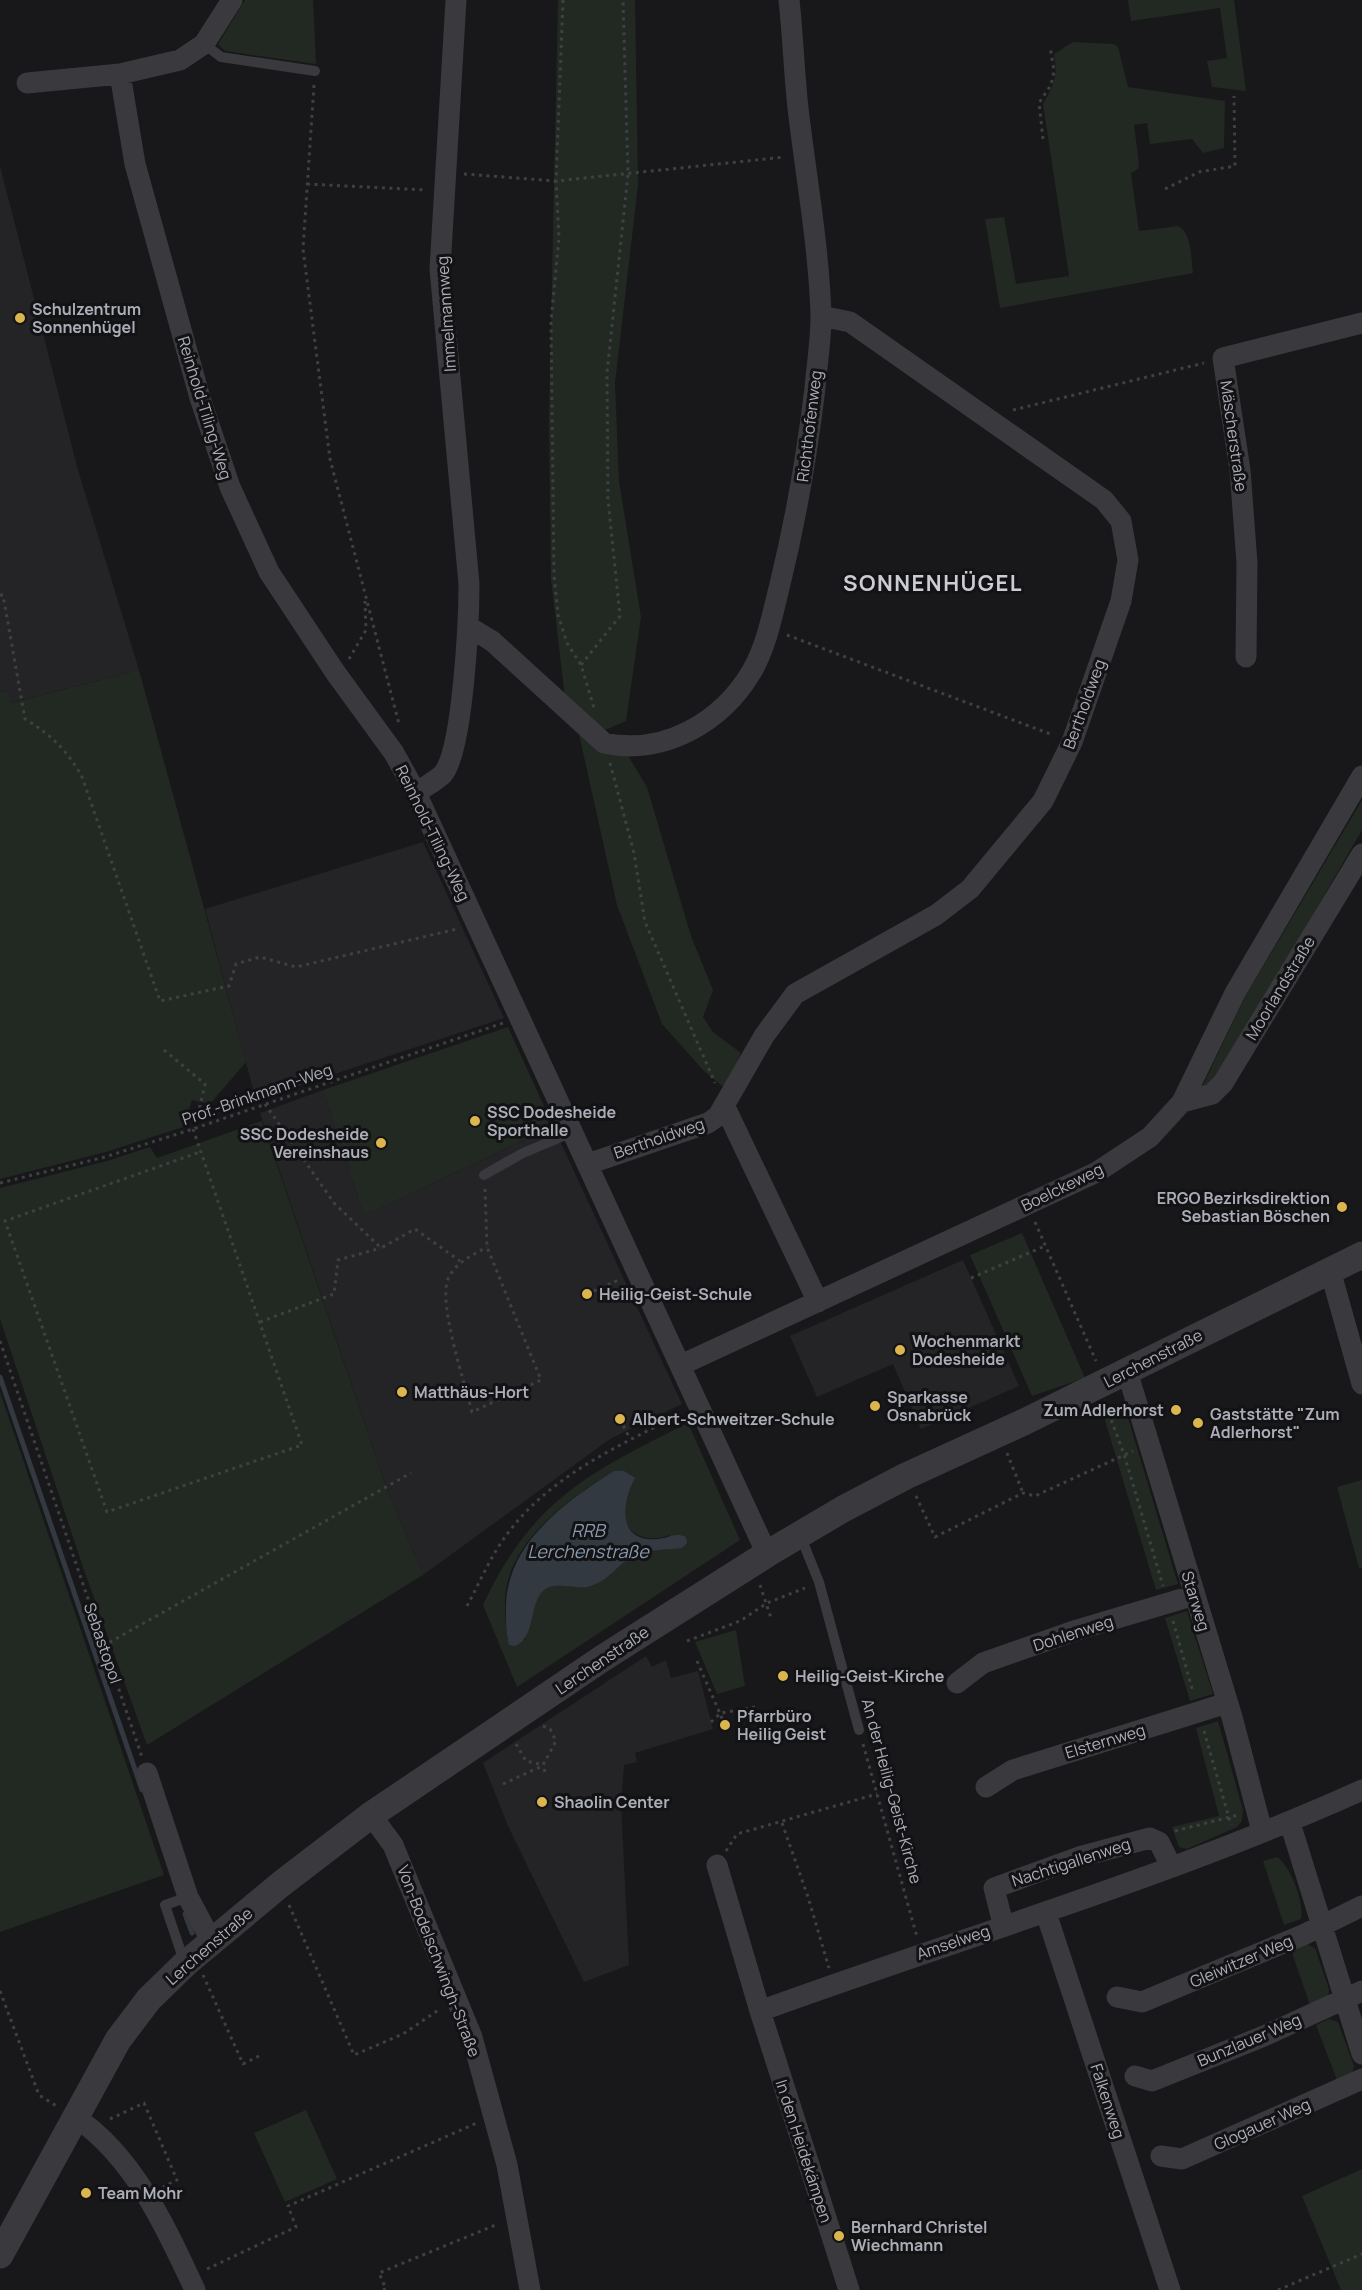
<svg xmlns="http://www.w3.org/2000/svg" width="1362" height="2290" font-family="Manrope,sans-serif">
  <style>
    .built { fill: #242426 }
    .green { fill: #222923; fill-rule: evenodd }
    .water { fill: #333940 }
    .lines { fill: none; stroke-linecap: round; stroke-linejoin: round }
    .stream { stroke: #333940; stroke-width: 5 }
    .path { stroke: #3f4044; stroke-width: 3; stroke-dasharray: 3 4.5; stroke-linecap: butt }
    .service { stroke: #39393e; stroke-width: 10 }
    .minor { stroke: #39393e; stroke-width: 21 }
    .tertiary { stroke: #39393e; stroke-width: 27 }
    .poi-dot { fill: #dbb54d; stroke: #131214; stroke-width: 2 }
    .labels { text-anchor: middle; dominant-baseline: central; stroke-width: 6; stroke-linejoin: round; paint-order: stroke }
    .poi-label { font-size: 16px; font-weight: bold; fill: #abaeb7; stroke: #131214; text-anchor: start }
    .street-label { font-size: 16px; fill: #abaeb7; stroke: #131214 }
    .water-label { font-size: 18px; font-style: italic; fill: #8799ae; stroke: #131214 }
    .district-label { font-size: 22px; font-weight: bold; letter-spacing: 1.5px; fill: #cccdd4; stroke: #131214 }
  </style>
  <rect width="100%" height="100%" fill="#181719"/>
  <path class="built" d="M0 166 78 470 139 670 10 703 7 691 0 692Z
    M423 842 504 1018 256 1100 205 909Z
    M323 1090 364 1216 553 1126 682 1404 610 1439 423 1575 386 1487 260 1113Z
    M963 1260 1019 1386 921 1429 893 1364 817 1397 790 1336Z
    M646 1656 652 1667 666 1660 671 1678 698 1671 713 1729 635 1753 637 1762 624 1765 621 1803 629 1965 584 1982 508 1826 483 1763Z"/>
  <path class="green" d="M245 0H313L316 64 225 51 218 44Z
    M558 0H635L638 185 615 383 619 481 641 617 626 721 605 730 565 698 551 579 549 422Z
    M1128 0H1234L1246 91 1212 87 1207 61 1227 58 1220 8 1131 21Z
    M1073 42 1114 44 1118 47 1128 87 1225 101 1224 148 1203 153 1192 139 1150 144 1147 123 1134 125 1139 163 1138 169 1131 173 1139 231 1178 226C1192 232 1191 259 1193 273L1000 308 985 219 1004 217 1016 284 1069 276 1043 104C1054 86 1058 75 1054 54Z
    M139 670 246 1062 210 1104 192 1100 183 1127 106 1152 0 1179V692L7 691 11 703Z
    M579 734 627 754 647 787 691 936 713 990 703 1017 713 1032 741 1053 726 1089 703 1070 662 1024 617 905Z
    M1362 800V830L1220 1075 1213 1084 1203 1085 1245 997Z
    M508 1027 553 1126 364 1216 323 1090Z
    M262 1121 386 1487 423 1575 147 1745 84 1570 0 1319V1188L107 1161 150 1147 157 1158Z
    M1022 1233 1085 1378 1032 1396 970 1255Z
    M0 1392 164 1875 0 1932Z
    M1125 1408 1178 1584 1156 1590 1104 1417Z
    M688 1423 740 1540 517 1687 483 1605C532 1500 588 1473 688 1423ZM614 1471 628 1490C626 1499 622 1511 625 1519 631 1540 654 1541 670 1535L676 1549C662 1549 643 1550 631 1558 616 1567 608 1580 590 1586 576 1590 558 1581 545 1589 532 1598 530 1626 525 1640H507C506 1622 503 1602 507 1584 519 1533 573 1496 614 1471Z
    M1362 1480V1568H1359L1337 1487Z
    M1187 1611 1213 1694 1190 1701 1165 1618Z
    M736 1630 745 1686 717 1694 695 1642Z
    M1218 1721 1243 1810 1242 1821 1237 1827 1187 1849 1179 1847 1172 1827 1219 1816 1196 1728Z
    M1277 1857C1290 1865 1305 1903 1301 1919L1284 1925 1263 1861Z
    M1306 1944 1315 1948 1329 1989 1328 1997 1310 2005 1291 1950Z
    M1329 2019 1338 2022 1354 2066 1352 2073 1337 2080 1316 2025Z
    M306 2110 337 2179 285 2202 254 2133Z
    M1362 2169V2290H1341L1302 2196Z"/>
  <path class="water" d="M614 1471H624L635 1478C621 1503 617 1543 658 1539 669 1538 675 1532 686 1537L687 1543 682 1548C666 1550 648 1549 633 1557 616 1565 609 1582 587 1587 574 1589 553 1581 543 1591 528 1606 536 1638 515 1646L509 1645C506 1635 506 1624 506 1613 503 1546 563 1503 614 1471Z"/>
  <g class="lines">
    <path class="stream" d="M0 1377 142 1790
      M185 1914 192 1933"/>
    <path class="path" d="M563 0 556 181 559 238 551 321 554 575 558 615 567 643 581 665 594 708
      M314 85 303 249 330 459 399 724
      M1043 139 1039 103 1051 85 1054 71 1050 46
      M464 174 556 181 785 157
      M307 184 425 190
      M1165 189 1199 172 1235 166 1234 96
      M1013 410 1204 363
      M0 595H3L25 719C50 734 68 751 82 777L160 1001 229 986 236 964 260 957 296 967 457 929
      M787 635 1053 735
      M349 659 366 630 365 601
      M581 665 620 616 608 500 607 373 628 174 623 0
      M610 763 634 853 645 922 715 1083
      M164 1050 205 1084 195 1128
      M265 1104 334 1203 381 1248 415 1229 460 1261
      M193 1129 302 1445 107 1512 5 1221 200 1152
      M0 1183 105 1157 193 1129 503 1023
      M485 1189 487 1247 541 1380 472 1412C465 1384 438 1304 448 1279 456 1262 471 1256 487 1247
      M1035 1222 1096 1361
      M971 1278 1045 1246
      M587 1294 621 1279
      M260 1322 334 1294 338 1260 381 1248
      M0 1341 142 1757
      M1106 1406 1124 1454 1163 1586
      M620 1419 630 1439
      M1007 1453 1023 1493
      M916 1496 935 1537 1023 1493 1035 1496 1133 1451
      M760 1585 771 1618
      M467 1606C480 1582 491 1555 508 1533 550 1476 620 1445 681 1414
      M1173 1621 1193 1692
      M687 1641 740 1621 767 1603 805 1588
      M103 1646 411 1473
      M697 1661 725 1725
      M711 1722 721 1713 755 1707
      M543 1726 550 1729 556 1741 543 1765 545 1772
      M1204 1731 1231 1825
      M516 1744 526 1761 543 1765
      M863 1744 917 1937
      M503 1784 542 1766
      M782 1823 808 1897 829 1968
      M1175 1831 1238 1815
      M726 1851 737 1834 877 1794
      M289 1905 354 2055 403 2034 440 2009
      M203 1975 243 2064 259 2056
      M0 1991 39 2095 58 2107
      M110 2119 144 2103 177 2180 163 2187
      M207 2269 296 2227 288 2206 477 2123
      M383 2290 386 2289 379 2273 498 2224
      M1278 2290 1362 2254"/>
    <path class="service" d="M204 44 221 57 315 71
      M484 1175 523 1153 573 1132
      M800 1535 819 1582 859 1730
      M185 1964 165 1905 188 1897"/>
    <path class="minor" d="M232 0 204 44 180 60 120 74 135 164 200 398 230 487 269 572 335 672 394 753 416 793 767 1554
      M27 83 120 74
      M469 627 492 641 604 743C664 756 722 722 752 671 767 645 773 612 780 584 796 519 807 455 815 388 817 364 821 340 821 316 819 247 806 177 798 108 794 72 793 36 789 0
      M1246 657 1247 563 1240 470 1223 358 1362 323
      M416 793C424 787 436 781 443 774 463 750 469 619 469 584L440 269 456 0
      M1182 1102 1212 1094 1223 1083 1362 854
      M725 1107 818 1302
      M588 1164 708 1123 718 1116 764 1036 795 994 936 915 970 889 1043 801 1072 742 1121 601 1128 560 1121 521 1104 500 850 322 821 316
      M1330 1270 1362 1384
      M681 1365 1097 1172 1150 1137 1182 1102 1235 993 1362 776
      M1127 1371 1232 1717 1262 1831
      M957 1683 983 1663 1077 1630 1195 1595
      M147 1773 188 1897 212 1942
      M986 1787 1013 1770 1227 1703
      M371 1815 393 1845 472 2037 507 2165 530 2290
      M1290 1823 1362 2054
      M717 1865 760 2011 849 2290
      M1046 1913 1170 2290
      M1003 1924 994 1888 1079 1857 1150 1838 1159 1842 1171 1866
      M1117 1997 1142 2002 1303 1935 1362 1906
      M760 2011C960 1938 1167 1878 1362 1790
      M1135 2076 1152 2081 1264 2036 1362 1991
      M75 2117C133 2155 167 2229 195 2290
      M1161 2156 1182 2159 1362 2079"/>
    <path class="tertiary" d="M0 2255 118 2040 149 1999 185 1964 281 1884 371 1815 603 1658 767 1554 843 1509 906 1476 1024 1422 1362 1255"/>
  </g>
  <g class="poi-dot">
    <circle cx="20" cy="318" r="6"/>
    <circle cx="475" cy="1121" r="6"/>
    <circle cx="381" cy="1143" r="6"/>
    <circle cx="1342" cy="1207" r="6"/>
    <circle cx="587" cy="1294" r="6"/>
    <circle cx="900" cy="1350" r="6"/>
    <circle cx="402" cy="1392" r="6"/>
    <circle cx="875" cy="1406" r="6"/>
    <circle cx="1176" cy="1410" r="6"/>
    <circle cx="620" cy="1419" r="6"/>
    <circle cx="1198" cy="1423" r="6"/>
    <circle cx="783" cy="1676" r="6"/>
    <circle cx="725" cy="1725" r="6"/>
    <circle cx="542" cy="1802" r="6"/>
    <circle cx="86" cy="2193" r="6"/>
    <circle cx="839" cy="2236" r="6"/>
  </g>
  <g class="labels">
    <g class="poi-label">
      <text x="32" y="309">Schulzentrum<tspan x="32" dy="18">Sonnenhügel</tspan></text>
      <text x="487" y="1112">SSC Dodesheide<tspan x="487" dy="18">Sporthalle</tspan></text>
      <text x="369" y="1134" text-anchor="end">SSC Dodesheide<tspan x="369" dy="18">Vereinshaus</tspan></text>
      <text x="1330" y="1198" text-anchor="end">ERGO Bezirksdirektion<tspan x="1330" dy="18">Sebastian Böschen</tspan></text>
      <text x="599" y="1294">Heilig-Geist-Schule</text>
      <text x="912" y="1341">Wochenmarkt<tspan x="912" dy="18">Dodesheide</tspan></text>
      <text x="414" y="1392">Matthäus-Hort</text>
      <text x="887" y="1397">Sparkasse<tspan x="887" dy="18">Osnabrück</tspan></text>
      <text x="1164" y="1410" text-anchor="end">Zum Adlerhorst</text>
      <text x="1210" y="1414">Gaststätte "Zum<tspan x="1210" dy="18">Adlerhorst"</tspan></text>
      <text x="632" y="1419">Albert-Schweitzer-Schule</text>
      <text x="795" y="1676">Heilig-Geist-Kirche</text>
      <text x="737" y="1716">Pfarrbüro<tspan x="737" dy="18">Heilig Geist</tspan></text>
      <text x="554" y="1802">Shaolin Center</text>
      <text x="98" y="2193">Team Mohr</text>
      <text x="851" y="2227">Bernhard Christel<tspan x="851" dy="18">Wiechmann</tspan></text>
    </g>
    <g class="street-label">
      <text transform="translate(446 314) rotate(-94)">Immelmannweg</text>
      <text transform="translate(205 408) rotate(73)">Reinhold-Tiling-Weg</text>
      <text transform="translate(809 426) rotate(-83)">Richthofenweg</text>
      <text transform="translate(1234 436) rotate(82)">Mäscherstraße</text>
      <text transform="translate(1084 704) rotate(-70)">Bertholdweg</text>
      <text transform="translate(433 833) rotate(64)">Reinhold-Tiling-Weg</text>
      <text transform="translate(1280 988) rotate(-59)">Moorlandstraße</text>
      <text transform="translate(257 1094) rotate(-19)">Prof.-Brinkmann-Weg</text>
      <text transform="translate(659 1138) rotate(-19)">Bertholdweg</text>
      <text transform="translate(1062 1187) rotate(-26)">Boelckeweg</text>
      <text transform="translate(1153 1358) rotate(-27)">Lerchenstraße</text>
      <text transform="translate(1196 1601) rotate(73)">Starweg</text>
      <text transform="translate(1073 1633) rotate(-18)">Dohlenweg</text>
      <text transform="translate(103 1643) rotate(71)">Sebastopol</text>
      <text transform="translate(602 1660) rotate(-34)">Lerchenstraße</text>
      <text transform="translate(1105 1741) rotate(-17)">Elsternweg</text>
      <text transform="translate(892 1791) rotate(75)">An der Heilig-Geist-Kirche</text>
      <text transform="translate(1071 1862) rotate(-18)">Nachtigallenweg</text>
      <text transform="translate(953 1942) rotate(-19)">Amselweg</text>
      <text transform="translate(209 1946) rotate(-41)">Lerchenstraße</text>
      <text transform="translate(439 1961) rotate(69)">Von-Bodelschwingh-Straße</text>
      <text transform="translate(1241 1961) rotate(-23)">Gleiwitzer Weg</text>
      <text transform="translate(1249 2040) rotate(-23)">Bunzlauer Weg</text>
      <text transform="translate(1108 2101) rotate(72)">Falkenweg</text>
      <text transform="translate(1262 2124) rotate(-24)">Glogauer Weg</text>
      <text transform="translate(804 2151) rotate(72)">In den Heidekämpen</text>
    </g>
    <g class="water-label">
      <text x="588" y="1530">RRB<tspan x="588" dy="21">Lerchenstraße</tspan></text>
    </g>
    <g class="district-label">
      <text x="933" y="583">SONNENHÜGEL</text>
    </g>
  </g>
</svg>
